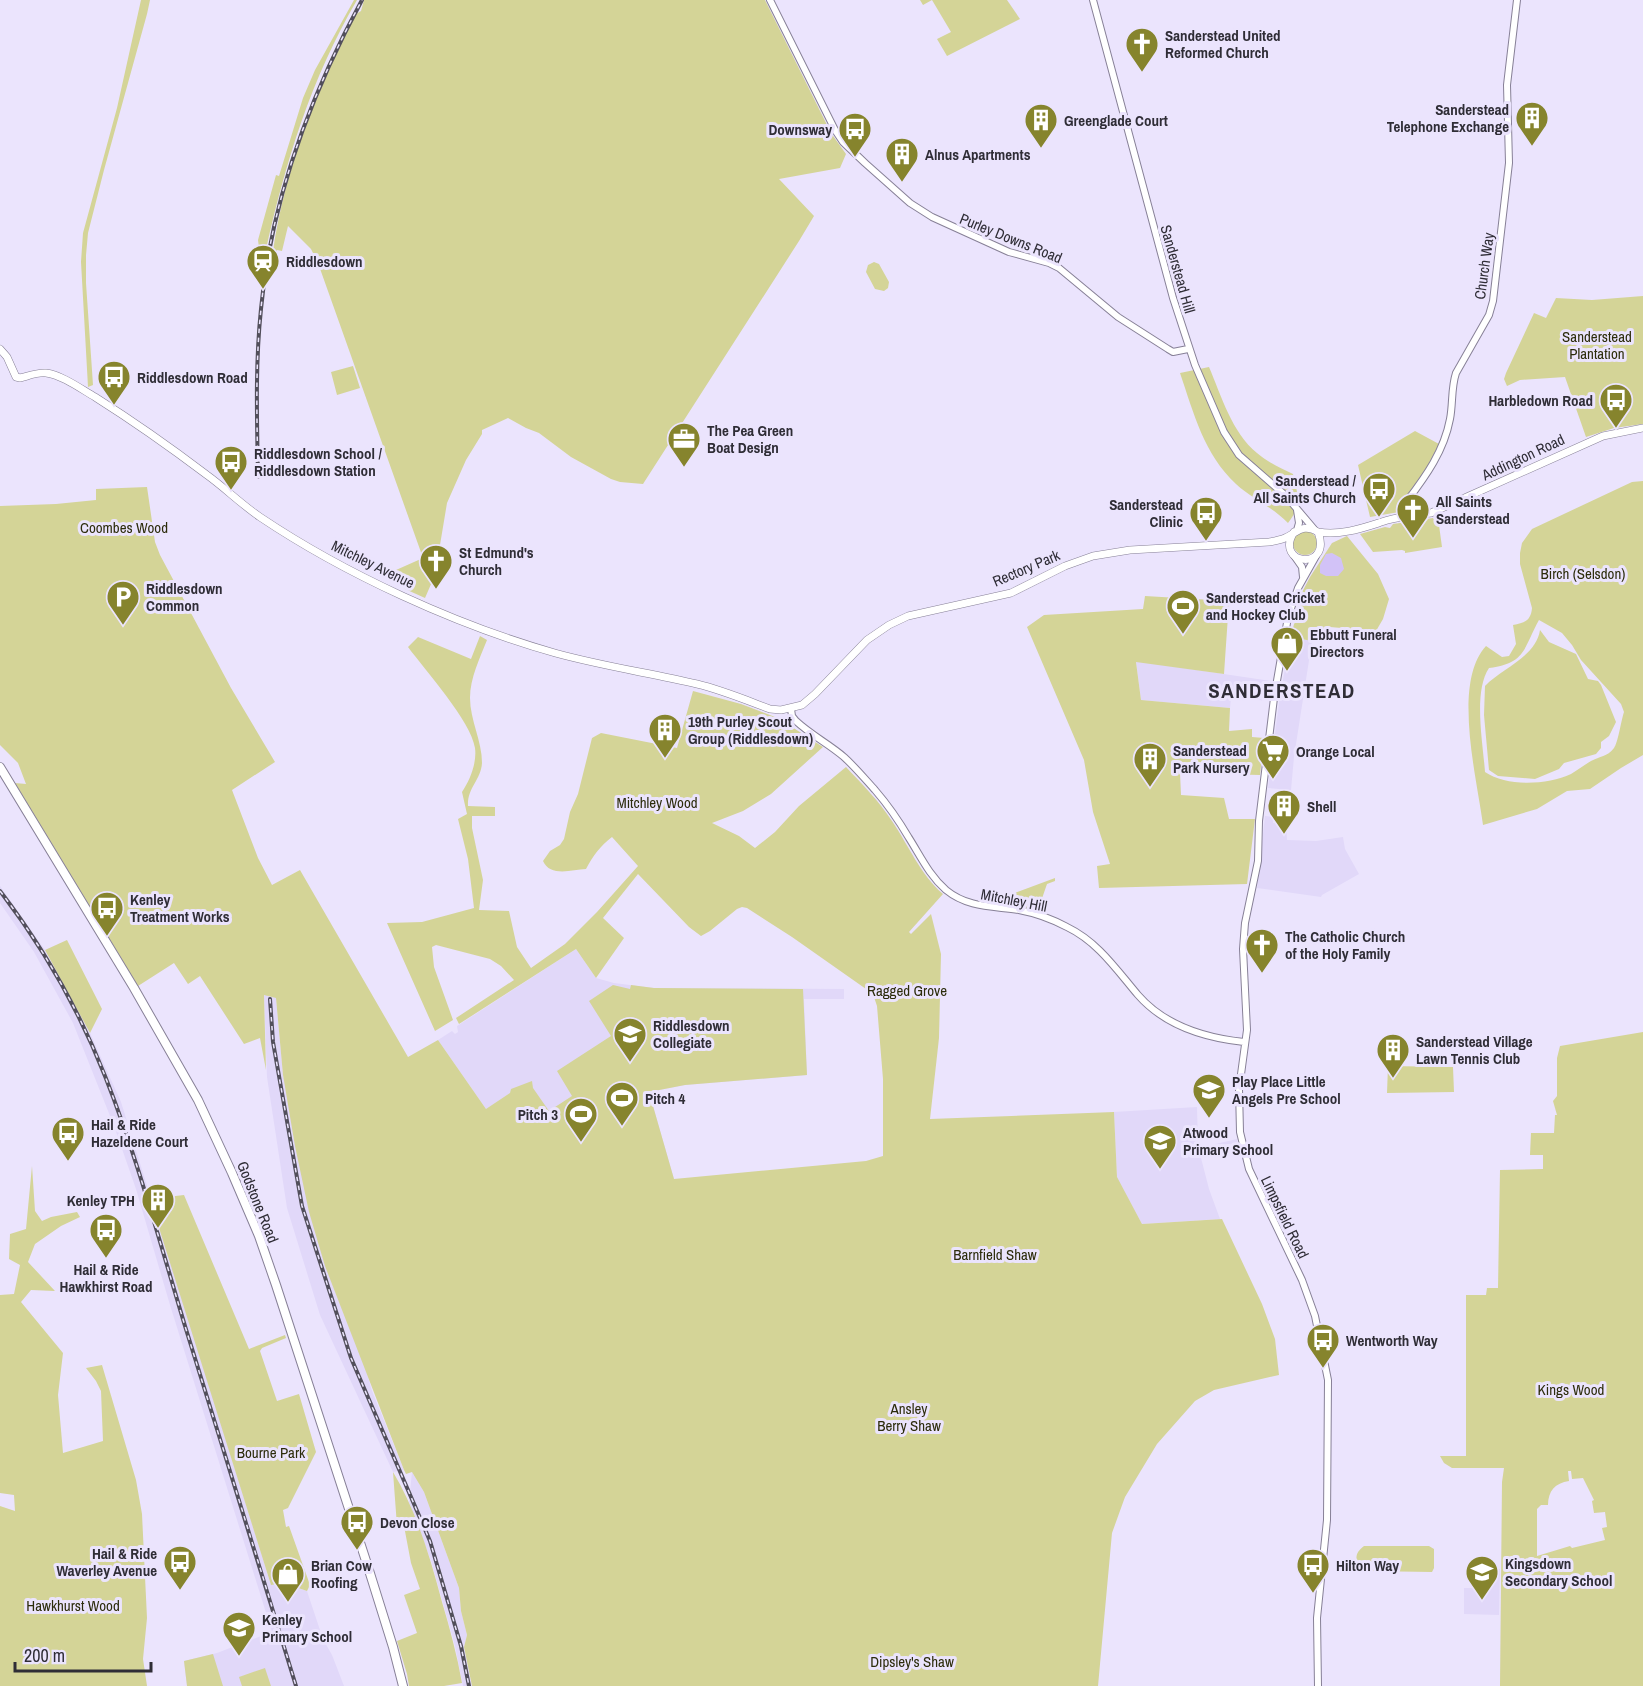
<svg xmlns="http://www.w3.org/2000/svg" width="1643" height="1686" font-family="'Archivo Narrow',sans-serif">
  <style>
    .built { fill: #e1d8f9 }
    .green { fill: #d4d497; fill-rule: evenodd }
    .water { fill: #d2c2f7 }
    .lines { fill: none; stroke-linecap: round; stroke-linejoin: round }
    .secondary-casing { stroke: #878097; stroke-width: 8 }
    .primary-casing { stroke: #878097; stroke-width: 8 }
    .highway-casing { stroke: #878097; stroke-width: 10 }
    .secondary { stroke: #fff; stroke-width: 6 }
    .primary { stroke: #fff; stroke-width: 7 }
    .highway { stroke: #fff; stroke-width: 8 }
    .rail-casing { stroke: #524f5b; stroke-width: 4 }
    .rail { stroke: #ebe4fd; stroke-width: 1.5; stroke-dasharray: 4.5; stroke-linecap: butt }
    .labels { text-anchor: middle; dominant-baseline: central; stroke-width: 6; stroke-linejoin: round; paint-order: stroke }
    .poi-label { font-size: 15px; font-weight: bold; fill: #2f2d36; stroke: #ebe4fd; text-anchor: start }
    .street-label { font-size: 15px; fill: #2f2d36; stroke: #ebe4fd }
    .park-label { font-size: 15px; fill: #2c2c0b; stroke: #ebe4fd }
    .district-label { font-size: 21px; font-weight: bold; letter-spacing: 1.5px; fill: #2f2d36; stroke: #ebe4fd }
  </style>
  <rect width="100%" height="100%" fill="#ebe4fd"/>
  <path class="built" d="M1291 637 1312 641 1294 757 1291 790 1268 788 1280 695Z
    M1136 661 1271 681 1268 701 1231 697 1230 708 1141 700Z
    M1265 816 1274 817 1273 823 1286 824 1287 840 1316 841 1343 837 1345 849 1359 874 1322 895 1321 897 1257 888Z
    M0 886 45 950 90 1033 121 1102 271 1585 284 1583 307 1591 323 1639 332 1655 344 1686H187L184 1661 217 1653 272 1632 170 1305 136 1189 114 1126 73 1023 34 952 0 903Z
    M576 949 596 978 614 983 654 988 844 989V999H804L807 1075 685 1085 649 1092 674 1179 486 1109 438 1040 452 1031 455 1034 458 1032 457 1026Z
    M264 994 276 998 283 1075 372 1391 404 1470 393 1472 320 1315 287 1208 267 1077Z
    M1197 1107 1198 1148 1237 1139 1238 1146 1200 1154 1209 1189 1220 1219 1142 1224 1117 1178 1114 1112Z
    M412 1472 424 1492 459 1588 461 1611 467 1635 464 1647 472 1686H463L455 1646 431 1561 409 1502Z
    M1482 1569H1500L1499 1615 1464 1614V1588H1482Z"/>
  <path class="green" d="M141 0H150L147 14 104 170 88 233 86 255V283L93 385 88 387 81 262 83 233 117 108Z
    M354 0H357C311 79 286 160 266 249L264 251 256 250 259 248 258 240 276 175 279 176 303 98 315 70Z
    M364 0H765L831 133 846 154 840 168 779 179 814 216 799 241 643 484 620 482 611 479 571 457 539 433 526 428 508 418 482 430V434L466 460 447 503 435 575 425 598 405 589 396 570 423 558 318 263 311 249 288 226 282 251 277 250 276 253 273 251C285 167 318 89 356 14L361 11Z
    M920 0H1007L1020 19 947 56 937 39 951 32 932 0 923 5Z
    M874 262 879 264 889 282 888 288 884 291 875 289 866 272 868 265Z
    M1643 296V424L1614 428 1586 437 1565 377 1520 380 1507 386 1504 379 1506 373 1534 313 1546 318 1556 298 1592 300Z
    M353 366 360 388 337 395 331 372Z
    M1209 367C1221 395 1232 433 1257 453 1267 462 1281 468 1293 474 1298 495 1302 505 1288 523 1273 507 1252 499 1236 484 1204 454 1194 414 1180 373Z
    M1415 431 1439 444 1427 467 1401 504 1399 512 1370 517 1358 465Z
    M1643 481V755L1621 768 1590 789 1567 791 1537 809 1483 825C1477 778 1452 683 1486 646L1502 657 1509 656 1516 644 1513 625C1524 623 1531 621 1532 608L1520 564V553L1522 543 1532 529 1632 482ZM1539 620 1562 633 1572 645 1581 660 1621 704 1624 712C1621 721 1618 743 1614 748 1607 757 1600 756 1591 761 1584 765 1578 770 1571 774 1547 785 1507 787 1485 772 1483 743 1473 692 1489 668 1526 663 1523 649 1539 620Z
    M147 487 155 542 160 555 231 688 275 762 232 790 258 858 272 885 300 870 408 1057 438 1040 486 1109 510 1093 511 1089 532 1081 533 1088 549 1111 572 1096 557 1071 611 1036 589 1001 613 985 630 989 631 985 654 988 803 989 807 1075 685 1085 649 1092 674 1179 866 1161 883 1156V1079L877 1006 874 997 866 989 792 937 747 908 742 907 737 909 710 931 701 936 689 927 638 874 603 918 624 938 596 978 576 949 459 1024 456 1018 514 980 501 966 490 959 436 945 432 947 434 967 453 1020 435 1031 387 923 422 922 474 908 468 859 458 819 467 814 462 792C470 780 477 763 475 748 471 721 425 670 408 647L418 637 471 659 480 636 487 640C480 658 470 678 470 698 470 720 482 741 482 763 481 780 467 788 468 806L495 807V816H472V828L483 880 479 910 509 911 517 947 531 968 565 944 597 912 638 866 612 837C600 846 593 856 586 869 571 870 550 877 543 861L550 851 560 845 564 839 570 812 578 794 592 738 601 733 677 748 693 691 741 704 778 718 823 747 771 794 743 811 712 823 739 836 755 848 775 832 799 806 846 767C862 784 879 801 892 821 909 846 920 874 943 894L909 932 911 934 931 914 941 954 939 1038 930 1119 1114 1112 1117 1177 1142 1224 1222 1219 1262 1304 1275 1339 1279 1375 1214 1390 1195 1401 1157 1444 1125 1497 1112 1533 1098 1686H472L464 1647 467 1635 461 1611 459 1588 424 1492 412 1472 406 1474 404 1470 325 1266 309 1212 295 1146 283 1075 276 998 264 995 266 1070 260 1038 244 1044 200 976 188 984 174 963 138 986 15 783 26 784 18 763 0 745V506L56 504 96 500V489Z
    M1433 518 1434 520 1438 518 1442 547 1405 553V551L1402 550 1373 552 1360 534 1385 527 1390 528 1393 524Z
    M1293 543a12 12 0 1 1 24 0a12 12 0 1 1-24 0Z
    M1347 536 1378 574 1389 599 1383 619 1376 631 1330 627 1329 633 1313 631 1312 641 1291 637 1294 624 1298 619 1299 598 1310 577 1332 543Z
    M1145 596 1229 601 1224 674 1136 662 1141 700 1230 708 1229 731 1252 729V737L1264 738 1260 775 1180 773 1181 795 1224 798 1229 819H1255L1247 884 1099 888 1097 866 1110 864 1093 812 1084 760 1027 627 1044 615 1143 609Z
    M1540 630 1549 642 1576 654 1588 679 1598 681 1601 685 1616 722 1609 736 1601 742V748L1596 754 1564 763 1559 769 1535 779 1498 776 1489 770 1484 715 1485 686C1502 668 1536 657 1540 630Z
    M1055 878V881L1047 884 1038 910 994 902 995 895H1009Z
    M67 940 102 1009 90 1033 45 950Z
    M1643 1032V1686H1500L1502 1482 1504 1468H1452L1444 1463 1440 1456H1466V1295H1486L1487 1288H1498L1500 1170 1543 1169V1155H1530L1531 1133H1554L1555 1115H1557L1553 1101 1557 1096V1058L1560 1046ZM1568 1471H1571L1572 1479 1583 1478 1594 1500 1592 1501 1594 1513 1605 1512 1607 1527 1602 1528 1605 1540 1572 1548 1570 1546 1537 1556V1509L1541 1505H1548C1548 1491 1555 1483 1569 1481Z
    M1388 1066 1453 1067 1454 1092 1387 1093Z
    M32 1166 35 1211 42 1221 51 1217 77 1212 80 1217 61 1226 35 1244 28 1262 55 1291 31 1290 21 1302 63 1353 58 1395 63 1453 103 1441 101 1391 96 1381 86 1368 102 1365 136 1480 142 1514 147 1618 143 1659 147 1686H0V1506L15 1511 14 1495 0 1493V1295L14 1294 20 1265 9 1259 10 1234 26 1229Z
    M184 1195 249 1349 285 1335 286 1338 262 1348 260 1351 277 1401 299 1394 316 1452 288 1508 283 1510 286 1527 289 1526 310 1585 307 1591 284 1583 271 1585 150 1199Z
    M393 1472C417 1512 430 1557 442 1602 450 1629 457 1655 462 1683L444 1686H409L407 1674 397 1641 417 1633 404 1595 420 1589 411 1563 404 1526H397Z
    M1364 1546H1429L1434 1549V1568L1432 1572 1367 1571 1358 1566C1355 1557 1356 1552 1364 1546Z
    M213 1654 223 1686H187L184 1661Z
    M265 1668 271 1686H242L239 1677Z"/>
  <path class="water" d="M1332 553 1341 558 1344 569 1338 576H1326L1320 573V565L1326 554Z"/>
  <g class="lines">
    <g class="secondary-casing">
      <path id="secondary" d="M770 0 835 130 843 142 865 163 910 203 932 217 1009 252 1049 263 1059 268 1118 317 1168 349 1173 352 1188 349
        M1093 0 1173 298 1195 365 1224 432 1239 455 1286 496 1314 529
        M1405 516V506L1407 501C1426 476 1444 451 1450 419 1453 404 1451 388 1456 373L1489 315 1493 301 1509 163 1507 85 1517 0
        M1297 530 1299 523 1297 510
        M1316 556 1298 588 1288 617 1274 698 1259 821 1258 861 1245 923 1243 949 1247 1030 1239 1089 1240 1132 1249 1169 1302 1280 1315 1316 1328 1380 1327 1520 1317 1618 1318 1686
        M1295 557 1302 567 1303 577
        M791 709 792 716 796 721C811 735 829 744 844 757 855 767 865 779 875 790 888 805 899 821 909 838 921 857 929 875 946 890 968 908 993 906 1019 910 1035 913 1052 919 1067 927 1098 942 1116 969 1138 995 1165 1026 1206 1038 1244 1042"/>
    </g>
    <g class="primary-casing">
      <path id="primary" d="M0 349 7 357 16 377 20 378C28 376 38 372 46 373 62 375 81 389 95 397 133 421 170 447 207 475 225 488 241 504 260 517 345 574 456 625 555 653 602 666 650 673 697 684 722 690 746 700 770 709L781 710 802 705 815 694 867 640 889 625 908 616 1011 593 1065 566 1093 556 1130 550 1269 542C1275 541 1280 540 1285 538 1298 532 1303 523 1318 532 1333 572 1273 565 1294 532
        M1318 532C1343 536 1365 527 1388 520 1402 516 1417 515 1431 513L1603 436 1643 428"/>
    </g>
    <g class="highway-casing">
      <path id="highway" d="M0 767 134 988 198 1100 232 1173 259 1236 276 1285 368 1567 393 1647 403 1686"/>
    </g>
    <use href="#secondary" class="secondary"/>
    <use href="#primary" class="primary"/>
    <use href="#highway" class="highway"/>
    <g class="rail-casing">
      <path id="rail" d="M258 477C257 421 255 366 261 309 271 200 310 96 362 0
        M0 891C43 947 79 1010 105 1076 137 1157 160 1243 185 1326 222 1446 260 1566 296 1686
        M270 999 273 1042 302 1206 351 1358 430 1541 461 1646 469 1686"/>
    </g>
    <use href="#rail" class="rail"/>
  </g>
  <defs>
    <g id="church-pin" transform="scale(1.725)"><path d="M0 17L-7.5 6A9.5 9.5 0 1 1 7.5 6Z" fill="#86842d" stroke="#ebe4fd"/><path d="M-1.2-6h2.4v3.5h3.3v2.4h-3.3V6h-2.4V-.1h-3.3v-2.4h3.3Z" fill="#fff"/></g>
    <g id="building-pin" transform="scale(1.725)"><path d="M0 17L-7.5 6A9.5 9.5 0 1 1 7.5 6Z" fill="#86842d" stroke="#ebe4fd"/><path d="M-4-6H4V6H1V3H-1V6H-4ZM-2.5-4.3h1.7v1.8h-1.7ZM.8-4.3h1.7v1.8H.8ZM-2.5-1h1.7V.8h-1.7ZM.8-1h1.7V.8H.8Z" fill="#fff"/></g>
    <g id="bus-pin" transform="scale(1.725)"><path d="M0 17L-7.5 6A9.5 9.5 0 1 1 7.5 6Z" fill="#86842d" stroke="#ebe4fd"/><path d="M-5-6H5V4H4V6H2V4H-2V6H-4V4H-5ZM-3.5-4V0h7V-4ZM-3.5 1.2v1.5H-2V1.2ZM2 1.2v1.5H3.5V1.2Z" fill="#fff"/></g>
    <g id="station-pin" transform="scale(1.725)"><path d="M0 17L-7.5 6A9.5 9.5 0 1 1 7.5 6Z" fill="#86842d" stroke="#ebe4fd"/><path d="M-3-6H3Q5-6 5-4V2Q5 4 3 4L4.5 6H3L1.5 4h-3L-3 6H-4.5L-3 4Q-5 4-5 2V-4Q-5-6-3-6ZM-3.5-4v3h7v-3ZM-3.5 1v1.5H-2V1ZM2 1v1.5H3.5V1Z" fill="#fff"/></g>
    <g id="office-pin" transform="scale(1.725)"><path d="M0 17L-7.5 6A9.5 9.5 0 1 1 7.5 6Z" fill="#86842d" stroke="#ebe4fd"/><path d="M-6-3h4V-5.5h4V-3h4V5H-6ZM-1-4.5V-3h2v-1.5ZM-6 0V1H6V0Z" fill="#fff"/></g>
    <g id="parking-pin" transform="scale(1.725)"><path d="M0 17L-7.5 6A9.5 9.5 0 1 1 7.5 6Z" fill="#86842d" stroke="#ebe4fd"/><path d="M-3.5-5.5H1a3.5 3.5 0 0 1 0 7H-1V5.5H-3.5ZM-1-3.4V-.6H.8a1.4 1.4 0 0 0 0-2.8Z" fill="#fff"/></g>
    <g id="stadium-pin" transform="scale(1.725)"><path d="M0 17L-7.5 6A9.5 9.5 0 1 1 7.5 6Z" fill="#86842d" stroke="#ebe4fd"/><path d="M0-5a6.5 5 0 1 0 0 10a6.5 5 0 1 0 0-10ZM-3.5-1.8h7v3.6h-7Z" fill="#fff"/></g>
    <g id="shop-pin" transform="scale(1.725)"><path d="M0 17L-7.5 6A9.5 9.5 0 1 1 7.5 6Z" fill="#86842d" stroke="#ebe4fd"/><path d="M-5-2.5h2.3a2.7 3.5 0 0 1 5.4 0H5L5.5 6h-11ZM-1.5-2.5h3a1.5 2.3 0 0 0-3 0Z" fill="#fff"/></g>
    <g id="supermarket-pin" transform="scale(1.725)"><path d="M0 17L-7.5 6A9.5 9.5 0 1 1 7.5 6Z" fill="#86842d" stroke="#ebe4fd"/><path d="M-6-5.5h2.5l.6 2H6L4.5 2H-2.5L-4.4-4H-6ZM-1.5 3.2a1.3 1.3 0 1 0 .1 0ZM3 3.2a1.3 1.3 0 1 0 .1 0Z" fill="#fff"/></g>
    <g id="school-pin" transform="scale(1.725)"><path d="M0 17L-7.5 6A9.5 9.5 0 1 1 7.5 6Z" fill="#86842d" stroke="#ebe4fd"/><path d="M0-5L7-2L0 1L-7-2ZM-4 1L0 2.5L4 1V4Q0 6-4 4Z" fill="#fff"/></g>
  </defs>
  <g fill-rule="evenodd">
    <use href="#church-pin" x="1142" y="44"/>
    <use href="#building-pin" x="1532" y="118"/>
    <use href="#building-pin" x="1041" y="120"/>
    <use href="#bus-pin" x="855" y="129"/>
    <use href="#building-pin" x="902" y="154"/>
    <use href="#station-pin" x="263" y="261"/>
    <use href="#bus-pin" x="114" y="377"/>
    <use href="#bus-pin" x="1616" y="400"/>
    <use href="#office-pin" x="684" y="439"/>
    <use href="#bus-pin" x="231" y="462"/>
    <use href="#bus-pin" x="1379" y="489"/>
    <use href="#church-pin" x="1413" y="510"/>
    <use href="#bus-pin" x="1206" y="513"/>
    <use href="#church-pin" x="436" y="561"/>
    <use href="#parking-pin" x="123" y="597"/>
    <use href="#stadium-pin" x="1183" y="606"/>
    <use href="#shop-pin" x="1287" y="643"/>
    <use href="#building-pin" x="665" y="730"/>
    <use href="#supermarket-pin" x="1273" y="751"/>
    <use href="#building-pin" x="1150" y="759"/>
    <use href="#building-pin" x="1284" y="806"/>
    <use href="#bus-pin" x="107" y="908"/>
    <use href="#church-pin" x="1262" y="945"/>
    <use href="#school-pin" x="630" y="1034"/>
    <use href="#building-pin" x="1393" y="1050"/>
    <use href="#school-pin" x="1209" y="1090"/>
    <use href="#stadium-pin" x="622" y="1098"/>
    <use href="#stadium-pin" x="581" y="1114"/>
    <use href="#bus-pin" x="68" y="1133"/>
    <use href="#school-pin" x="1160" y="1141"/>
    <use href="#building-pin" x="158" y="1200"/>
    <use href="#bus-pin" x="106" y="1230"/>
    <use href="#bus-pin" x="1323" y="1340"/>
    <use href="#bus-pin" x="357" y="1522"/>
    <use href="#bus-pin" x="180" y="1562"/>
    <use href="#bus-pin" x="1313" y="1565"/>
    <use href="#school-pin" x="1482" y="1572"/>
    <use href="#shop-pin" x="288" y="1574"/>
    <use href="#school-pin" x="239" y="1628"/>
  </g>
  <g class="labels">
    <g class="poi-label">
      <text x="1165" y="35">Sanderstead United<tspan x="1165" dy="17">Reformed Church</tspan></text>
      <text x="1509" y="109" text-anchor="end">Sanderstead<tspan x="1509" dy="17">Telephone Exchange</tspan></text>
      <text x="1064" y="120">Greenglade Court</text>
      <text x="832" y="129" text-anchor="end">Downsway</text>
      <text x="925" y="154">Alnus Apartments</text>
      <text x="286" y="261">Riddlesdown</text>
      <text x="137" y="377">Riddlesdown Road</text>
      <text x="1593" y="400" text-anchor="end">Harbledown Road</text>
      <text x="707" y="430">The Pea Green<tspan x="707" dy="17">Boat Design</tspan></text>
      <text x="254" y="453">Riddlesdown School /<tspan x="254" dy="17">Riddlesdown Station</tspan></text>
      <text x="1356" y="480" text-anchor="end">Sanderstead /<tspan x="1356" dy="17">All Saints Church</tspan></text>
      <text x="1436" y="501">All Saints<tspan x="1436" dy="17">Sanderstead</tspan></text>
      <text x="1183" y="504" text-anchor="end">Sanderstead<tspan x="1183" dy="17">Clinic</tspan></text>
      <text x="459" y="552">St Edmund's<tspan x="459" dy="17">Church</tspan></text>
      <text x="146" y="588">Riddlesdown<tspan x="146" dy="17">Common</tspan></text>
      <text x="1206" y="597">Sanderstead Cricket<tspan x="1206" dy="17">and Hockey Club</tspan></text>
      <text x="1310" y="634">Ebbutt Funeral<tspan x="1310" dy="17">Directors</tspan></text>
      <text x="688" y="721">19th Purley Scout<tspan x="688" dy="17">Group (Riddlesdown)</tspan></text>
      <text x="1173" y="750">Sanderstead<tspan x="1173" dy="17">Park Nursery</tspan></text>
      <text x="1296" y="751">Orange Local</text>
      <text x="1307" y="806">Shell</text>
      <text x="130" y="899">Kenley<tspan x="130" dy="17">Treatment Works</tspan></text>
      <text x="1285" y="936">The Catholic Church<tspan x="1285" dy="17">of the Holy Family</tspan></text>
      <text x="653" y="1025">Riddlesdown<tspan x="653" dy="17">Collegiate</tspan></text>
      <text x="1416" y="1041">Sanderstead Village<tspan x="1416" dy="17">Lawn Tennis Club</tspan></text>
      <text x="1232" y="1081">Play Place Little<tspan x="1232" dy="17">Angels Pre School</tspan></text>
      <text x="645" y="1098">Pitch 4</text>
      <text x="558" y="1114" text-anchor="end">Pitch 3</text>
      <text x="91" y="1124">Hail &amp; Ride<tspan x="91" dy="17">Hazeldene Court</tspan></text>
      <text x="1183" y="1132">Atwood<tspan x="1183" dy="17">Primary School</tspan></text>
      <text x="135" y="1200" text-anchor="end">Kenley TPH</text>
      <text x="106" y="1269" text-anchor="middle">Hail &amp; Ride<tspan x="106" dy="17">Hawkhirst Road</tspan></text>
      <text x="1346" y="1340">Wentworth Way</text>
      <text x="380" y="1522">Devon Close</text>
      <text x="157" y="1553" text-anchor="end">Hail &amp; Ride<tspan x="157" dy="17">Waverley Avenue</tspan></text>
      <text x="1505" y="1563">Kingsdown<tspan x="1505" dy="17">Secondary School</tspan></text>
      <text x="311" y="1565">Brian Cow<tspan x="311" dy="17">Roofing</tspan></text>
      <text x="1336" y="1565">Hilton Way</text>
      <text x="262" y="1619">Kenley<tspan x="262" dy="17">Primary School</tspan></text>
    </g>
    <g class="street-label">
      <text transform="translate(1011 238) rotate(22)">Purley Downs Road</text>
      <text transform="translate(1484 266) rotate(-82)">Church Way</text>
      <text transform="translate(1178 269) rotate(74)">Sanderstead Hill</text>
      <text transform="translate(1523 457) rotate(-25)">Addington Road</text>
      <text transform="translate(373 564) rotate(26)">Mitchley Avenue</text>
      <text transform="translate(1026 568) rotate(-23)">Rectory Park</text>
      <text transform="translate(1014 900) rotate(11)">Mitchley Hill</text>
      <text transform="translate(258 1202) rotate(68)">Godstone Road</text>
      <text transform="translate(1285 1217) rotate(64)">Limpsfield Road</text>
    </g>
    <g class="park-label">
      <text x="1597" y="336">Sanderstead<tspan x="1597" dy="17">Plantation</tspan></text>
      <text x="124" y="527">Coombes Wood</text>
      <text x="1583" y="573">Birch (Selsdon)</text>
      <text x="657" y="802">Mitchley Wood</text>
      <text x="907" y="990">Ragged Grove</text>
      <text x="995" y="1254">Barnfield Shaw</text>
      <text x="1571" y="1389">Kings Wood</text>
      <text x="909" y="1408">Ansley<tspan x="909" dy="17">Berry Shaw</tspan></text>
      <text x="271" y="1452">Bourne Park</text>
      <text x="73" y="1605">Hawkhurst Wood</text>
      <text x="912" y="1661">Dipsley's Shaw</text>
    </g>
    <g class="district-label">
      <text x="1282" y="690">SANDERSTEAD</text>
    </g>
  </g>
  <path d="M15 1662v9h136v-9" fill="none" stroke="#2f2d36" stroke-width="3"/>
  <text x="24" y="1662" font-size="18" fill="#2f2d36" stroke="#ebe4fd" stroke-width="4.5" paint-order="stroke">200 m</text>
</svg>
